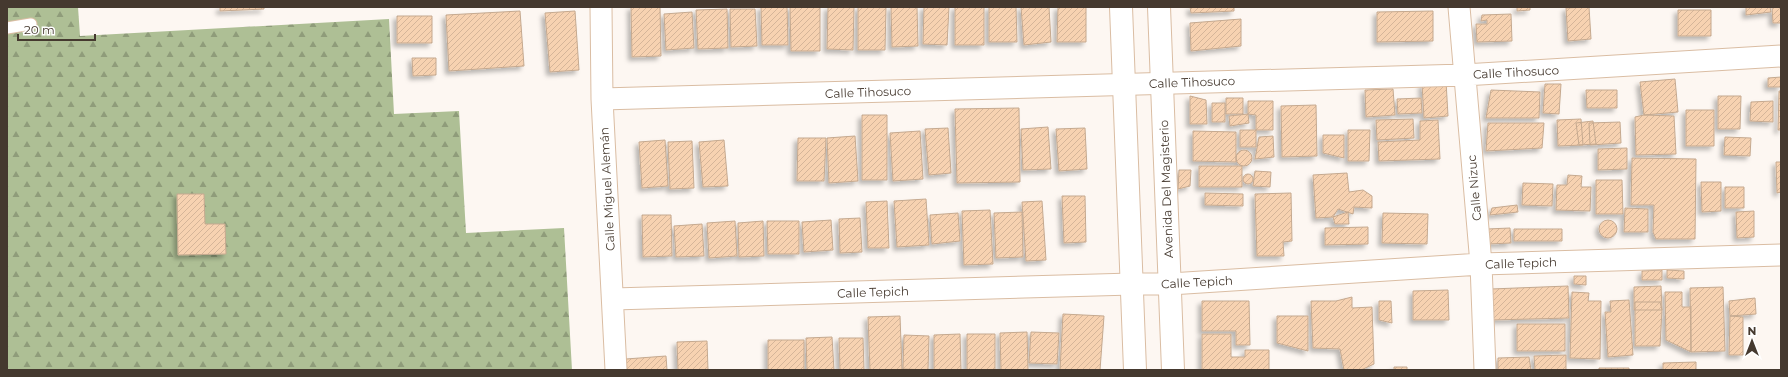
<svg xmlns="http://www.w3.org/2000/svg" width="1788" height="377" font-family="Montserrat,sans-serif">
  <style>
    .forest { fill: url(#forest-firs) }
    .building { fill: url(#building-hatch); stroke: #c5a98f; filter: url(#shadow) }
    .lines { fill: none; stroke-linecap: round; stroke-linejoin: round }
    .service-casing { stroke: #dabda3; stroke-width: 13 }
    .minor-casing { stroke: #dabda3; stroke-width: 23 }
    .tertiary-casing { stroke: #dabda3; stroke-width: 24 }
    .service { stroke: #fff; stroke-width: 11 }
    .minor { stroke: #fff; stroke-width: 21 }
    .tertiary { stroke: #fff; stroke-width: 22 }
    .labels { text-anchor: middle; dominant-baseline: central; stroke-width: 3; stroke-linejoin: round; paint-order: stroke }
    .street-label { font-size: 12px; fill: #45392f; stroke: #fff }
  </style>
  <defs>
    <pattern id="forest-firs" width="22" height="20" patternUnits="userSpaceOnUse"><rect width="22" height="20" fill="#aebf95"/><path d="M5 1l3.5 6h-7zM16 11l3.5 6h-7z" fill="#8f9c7a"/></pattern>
    <pattern id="building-hatch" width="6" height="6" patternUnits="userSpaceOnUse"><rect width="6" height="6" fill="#f7d2b1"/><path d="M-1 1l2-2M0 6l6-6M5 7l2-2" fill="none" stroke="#d5b599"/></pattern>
    <filter id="shadow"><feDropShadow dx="-3.5" dy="3.5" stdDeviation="2" flood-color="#0004"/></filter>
  </defs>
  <rect width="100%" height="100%" fill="#fdf7f2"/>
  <path class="forest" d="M7 7H78L80 36 389 19 394 114 459 111 466 233 564 228 572 370H7Z"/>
  <path class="building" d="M220 7H264V9L220 11Z
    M631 7H660L661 56 632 57Z
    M761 7H787L788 45H762Z
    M790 7H820V51H791Z
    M828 7H854L853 50 827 49Z
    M858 7H886L885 50H858Z
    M891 7H917L918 46 892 47Z
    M924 7H949L947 45 923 44Z
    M955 7H984V45H955Z
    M989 7H1016L1017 42H989Z
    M1021 7H1049L1051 42 1024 45Z
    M1058 7H1086V42H1057Z
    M1190 7H1234V11L1191 13Z
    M1517 7H1530V10L1517 11Z
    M1589 7 1591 39 1568 41 1566 8Z
    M1746 7H1770L1771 12 1746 15Z
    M1772 7H1781V23H1773Z
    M727 9 728 48 698 49 696 10Z
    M730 9H755L757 46 731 47Z
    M1678 10H1711V36H1678Z
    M520 11 524 66 449 71 446 15Z
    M575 11 579 70 550 72 545 13Z
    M1433 11V41L1377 42V12Z
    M692 12 694 48 666 50 664 14Z
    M1511 14 1512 41 1477 42 1476 24H1487V20L1481 21 1482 15Z
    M397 16H432V43H397Z
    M1241 19V46L1191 51 1190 23Z
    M412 58H436V75L413 76Z
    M1781 77V87H1768V78Z
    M1675 79 1678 112 1644 115 1640 82Z
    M1446 81 1448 116 1424 118 1422 84Z
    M1545 84H1561L1559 114 1543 113Z
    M1393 89 1395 115 1366 117 1365 90Z
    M1491 90 1540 92 1539 118H1486Z
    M1586 90H1617V108H1587Z
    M1779 91H1781V130H1778Z
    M1190 96 1206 100 1207 124H1190Z
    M1718 96H1741L1740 129H1718Z
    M1226 98H1243V114H1226Z
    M1421 98 1422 113 1398 114 1397 99Z
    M1248 101H1273V130H1256V115L1248 114Z
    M1773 101V122L1750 121 1751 102Z
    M1212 103H1225V122H1212Z
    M1316 105 1317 156 1282 157 1281 106Z
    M1019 108 1020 182 957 183 955 109Z
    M1686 110H1714V146H1686Z
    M1248 114 1249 123 1230 126 1229 116Z
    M862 115H887V180H862Z
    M1644 115 1674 116 1676 154 1636 155 1635 117Z
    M1413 119 1414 138 1377 140 1376 120Z
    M1581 119 1583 145 1558 146 1557 120Z
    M1438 120 1440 159 1379 161 1378 142 1420 140V121Z
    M1593 121 1596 144 1579 145 1576 123Z
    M1620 122 1621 143 1590 145 1589 123Z
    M1488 123H1544L1542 148 1486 151Z
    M1048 127 1051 169 1023 170 1021 129Z
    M948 128 951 173 929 175 925 129Z
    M1085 128 1087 169 1059 171 1056 129Z
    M1240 130H1256V147H1240Z
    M1348 130H1370L1369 161H1348Z
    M920 131 923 179 893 181 890 133Z
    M1193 131 1236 132V162L1193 161Z
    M1323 135H1344V158L1323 153Z
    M855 136 858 181 829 183 827 138Z
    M1273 136 1274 157 1255 159 1259 137Z
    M1725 137 1751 138 1750 156 1724 155Z
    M798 138H826L824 181H797Z
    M665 140 668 186 642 188 639 142Z
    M724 140 728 186 703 187 699 142Z
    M692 141 694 188 670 189 668 142Z
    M1627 148V169L1598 170V149Z
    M1236 158a8 8 0 1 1 16 0a8 8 0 1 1-16 0Z
    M1632 158 1696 159 1695 239H1656L1653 232 1654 205H1631Z
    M1776 162H1781V192L1777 193Z
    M1199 166H1242V187H1199Z
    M1179 170H1191L1190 186 1178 189Z
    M1255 171 1271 172 1270 187 1253 186Z
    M1347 173 1349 192 1363 190 1372 196V208L1354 207 1353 214 1338 209 1333 217 1316 218 1313 175Z
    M1243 179a5 5 0 1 1 10 0a5 5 0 1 1-10 0Z
    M1568 175 1582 176 1581 187H1591L1590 211 1556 210 1557 185H1567Z
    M1596 180H1622L1623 214H1596Z
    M1701 182H1721V211L1702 212Z
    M1523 183 1553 184 1552 206 1522 205Z
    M1725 187H1744V208H1725Z
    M1205 193 1243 194V206L1205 205Z
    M1291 193 1292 241 1283 242 1284 256H1257L1255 194Z
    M177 194H204L205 224H225L226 254 178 255Z
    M1062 196H1085L1086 242 1064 243Z
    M926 199 929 245 897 247 894 201Z
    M887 201 889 248H868L866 202Z
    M1042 201 1046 260 1026 261 1022 202Z
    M1517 205 1518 212 1490 215 1492 208Z
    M1625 208 1648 209V232H1624Z
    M990 210 993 264 964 265 962 211Z
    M1754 211V237L1737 238 1736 212Z
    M1022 212 1023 257 996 258 994 213Z
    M1348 212 1349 224H1335L1333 217Z
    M958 213 960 241 932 244 930 215Z
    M1383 213 1428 214 1427 244 1382 243Z
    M642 215H671L672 256 643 257Z
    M860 218 862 252 840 253 839 219Z
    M831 220 833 250 804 252 802 222Z
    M1599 229a9 9 0 1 1 18 0a9 9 0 1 1-18 0Z
    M735 221 737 256 709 258 707 223Z
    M763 221 764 256 739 257 738 223Z
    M767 221H799V254H768Z
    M702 224 704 256 676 257 674 226Z
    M1368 227V244L1325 245V228Z
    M1510 228 1511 243 1488 244 1487 229Z
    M1514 229H1562V241H1514Z
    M1662 270V280H1642V271Z
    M1667 270 1684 271V279L1667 278Z
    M1574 276H1586V285L1574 284Z
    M1568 286 1569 318 1492 320 1491 289Z
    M1661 286 1662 310H1634V287Z
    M1723 287 1725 351 1691 352 1690 288Z
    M1448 290 1449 320H1413V291Z
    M1572 292 1589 293 1588 301H1601L1600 359 1570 358Z
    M1665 292H1682V307H1691V352L1666 340Z
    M1352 297V308L1372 307 1374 364 1361 370H1344L1340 349 1313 348 1311 301H1336Z
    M1755 298 1756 314 1730 316 1729 301Z
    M1629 300 1633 355 1608 357 1605 312H1611L1610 301Z
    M1202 301H1249L1250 345H1236V331H1202Z
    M1379 301H1391L1392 323 1379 320Z
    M1635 302H1660L1662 310 1660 346H1635Z
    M1063 314 1104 316 1100 370H1060Z
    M900 316 902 370H870L868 317Z
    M1277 316H1308V351L1277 343Z
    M1730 316 1743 317V355H1729Z
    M1517 324H1565V351H1517Z
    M1027 332 1028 370H1001L1000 333Z
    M1031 332 1059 333 1057 364 1029 363Z
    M960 334 961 370H934V335Z
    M967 334H995V370H967Z
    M1202 334H1231V357H1245V350H1269V370H1202Z
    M904 335 929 336 928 370 903 369Z
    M832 337 834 370H807L806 338Z
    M839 338H863L864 370H840Z
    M768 340H804V370H768Z
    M707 341 708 370H678L677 342Z
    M1566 355V370H1535L1534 356Z
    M666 356 667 370H627L626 359Z
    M1529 357 1531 370H1498V358Z
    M1696 362V370H1663V363Z
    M1394 367H1407V370H1394Z
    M1599 368H1629V370H1599Z"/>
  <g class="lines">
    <g class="service-casing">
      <path id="service" d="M7 28 31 24"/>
    </g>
    <g class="minor-casing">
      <path id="minor" d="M601 7 602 99 616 370
        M1459 7 1481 264 1485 370
        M602 99 1464 75 1781 56
        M613 299 1132 284H1170L1481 264 1781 255"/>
    </g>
    <g class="tertiary-casing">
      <path id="tertiary" d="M1121 7 1135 370
        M1159 7 1173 370"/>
    </g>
    <use href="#service" class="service"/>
    <use href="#minor" class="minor"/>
    <use href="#tertiary" class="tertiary"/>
  </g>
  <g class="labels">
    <g class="street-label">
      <text transform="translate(1516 72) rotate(-3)">Calle Tihosuco</text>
      <text transform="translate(1192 82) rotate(-2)">Calle Tihosuco</text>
      <text transform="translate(868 92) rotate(-2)">Calle Tihosuco</text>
      <text transform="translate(1474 188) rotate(-95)">Calle Nizuc</text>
      <text transform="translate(607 189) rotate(-93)">Calle Miguel Alemán</text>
      <text transform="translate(1166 189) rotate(-92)">Avenida Del Magisterio</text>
      <text transform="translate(1521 263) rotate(-2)">Calle Tepich</text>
      <text transform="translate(1197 282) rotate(-3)">Calle Tepich</text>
      <text transform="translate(873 292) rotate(-2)">Calle Tepich</text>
    </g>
  </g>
  <rect width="1788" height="377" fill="none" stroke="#45392f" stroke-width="16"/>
  <g transform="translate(1752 341)" stroke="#ffffff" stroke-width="3" paint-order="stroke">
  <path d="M0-3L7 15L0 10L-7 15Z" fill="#45392f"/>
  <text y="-6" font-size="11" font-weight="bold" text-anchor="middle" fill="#45392f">N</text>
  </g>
  <path d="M18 34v6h77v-6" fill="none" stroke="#45392f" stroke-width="2"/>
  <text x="24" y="34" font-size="12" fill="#45392f" stroke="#ffffff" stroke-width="3" paint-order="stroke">20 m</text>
</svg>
